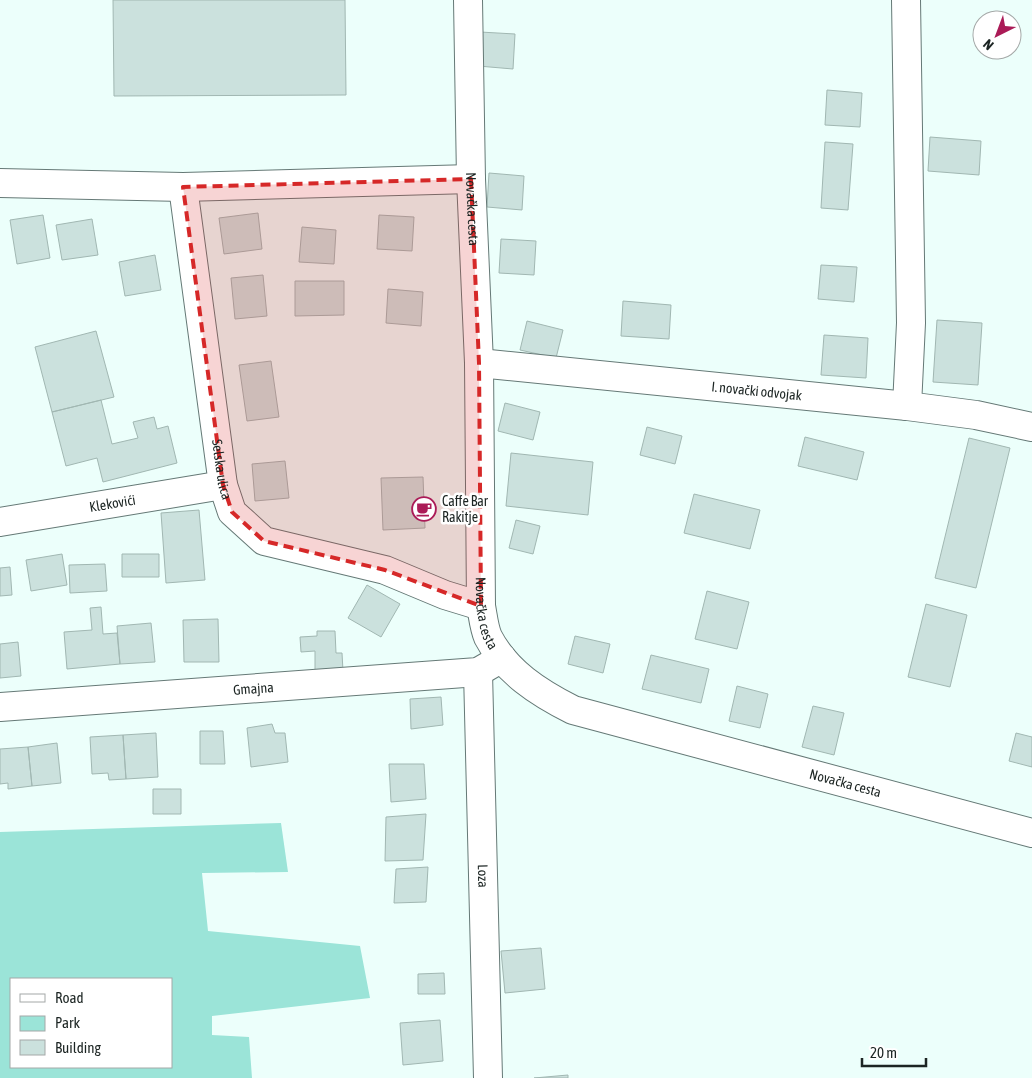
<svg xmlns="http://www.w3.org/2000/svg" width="1032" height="1078" font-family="'Asap Condensed',sans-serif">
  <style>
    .green { fill: #9be4d8; fill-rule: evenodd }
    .building { fill: #cbe1dd; stroke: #a1b7b2 }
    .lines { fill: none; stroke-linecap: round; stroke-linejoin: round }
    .minor-casing { stroke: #657976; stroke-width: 30 }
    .minor { stroke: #fff; stroke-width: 28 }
    .marked { fill: #d62828; fill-opacity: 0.2; stroke: #d62828; stroke-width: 4; stroke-dasharray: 10 6; stroke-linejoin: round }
    .labels { text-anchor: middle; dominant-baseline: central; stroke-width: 5; stroke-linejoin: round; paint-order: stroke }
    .street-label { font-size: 14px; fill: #1c2523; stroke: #fff }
    .poi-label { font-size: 14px; fill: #1c2523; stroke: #fff; text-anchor: start }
  </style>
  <rect width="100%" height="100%" fill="#ecfffb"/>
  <path class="green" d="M281 823 288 872 202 873 208 931 360 946 370 998 212 1016V1035L249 1037 252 1078H0V832ZM11 979H171V1067H11Z"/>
  <path class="building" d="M113 0H345L346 95 114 96Z
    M480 32 515 34 513 69 478 66Z
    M827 90 862 93 860 127 825 125Z
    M930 137 981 141 979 175 928 171Z
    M825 142 853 144 848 210 821 208Z
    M489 173 524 176 522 210 487 207Z
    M258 213 262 249 224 254 219 218Z
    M43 215 50 258 17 264 10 220Z
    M379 215 414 217 412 251 377 249Z
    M92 219 98 255 62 260 56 225Z
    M302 227 336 230 334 264 299 262Z
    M501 239 536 241 534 275 499 273Z
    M155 255 161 290 125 296 119 262Z
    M821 265 857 267 854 302 818 299Z
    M263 275 267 316 235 319 231 278Z
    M295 281H344V315L295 316Z
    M388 289 423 292 421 326 386 323Z
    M623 301 671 305 669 339 621 336Z
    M937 320 982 323 978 385 933 382Z
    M527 321 563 330 556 358 520 350Z
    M96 331 114 397 52 412 35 347Z
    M824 335 868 338 866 378 821 375Z
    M271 361 279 417 247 421 239 365Z
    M101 400 112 444 138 438 133 422 154 417 157 429 168 426 177 463 103 482 97 458 66 466 52 412Z
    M505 403 540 412 533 440 498 431Z
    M647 427 682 436 675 464 640 455Z
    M805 437 864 452 857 480 798 466Z
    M969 438 1010 448 976 588 935 578Z
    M511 453 593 462 588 515 506 506Z
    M285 461 289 498 255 501 252 464Z
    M423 477 425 528 383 530 381 478Z
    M694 494 760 510 750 549 684 533Z
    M199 510 205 580 166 583 161 513Z
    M516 520 540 526 533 554 509 548Z
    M62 554 67 585 31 591 26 560Z
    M122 554H159V577H122Z
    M105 564 107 591 70 593 69 565Z
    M10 567 12 595 0 596V568Z
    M367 585 400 604 381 637 348 618Z
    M707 591 749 602 737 649 695 639Z
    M926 604 967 615 950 687 908 677Z
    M101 607 103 634 117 633 120 664 67 669 64 632 92 630 90 608Z
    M218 619 219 662H184L183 620Z
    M151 623 155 662 120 664 117 626Z
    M317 631H335L336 653H342L343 671H315V651L301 652 300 637 317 636Z
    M575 636 610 644 603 673 568 664Z
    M18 642 21 676 0 678V644Z
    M651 655 709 669 701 703 642 689Z
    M737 686 768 694 760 728 729 721Z
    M441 697 443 725 411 729 410 699Z
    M813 706 844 713 834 755 802 747Z
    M272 724 275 733H285L288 762 251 767 247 728Z
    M200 731H223L225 764H200Z
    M156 733 158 777 126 779 123 735Z
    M1016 733 1032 737V767L1009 761Z
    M123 735 126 779 109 780 108 773 92 774 90 737Z
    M57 743 61 783 32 786 28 747Z
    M28 747 32 786 8 789V783L0 784V749Z
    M389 764H424L426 799 391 802Z
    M153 789H181V814H153Z
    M426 814 423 860 385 861 386 817Z
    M428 867 426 902 394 903 396 869Z
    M541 948 545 989 505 993 501 951Z
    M444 973 445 994H418V974Z
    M440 1020 443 1061 403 1065 400 1023Z
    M568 1075V1078H534Z"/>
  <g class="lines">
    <g class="minor-casing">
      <g id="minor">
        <path id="s1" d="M468 0 471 179 479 363 481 606C483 616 484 628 488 637 506 672 539 693 573 710L1032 833"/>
        <path d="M906 0 911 323 907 406"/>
        <path d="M0 183 183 187 471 179"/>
        <path id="s2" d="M183 187 223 485 232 512 264 541 385 570 445 595 481 606"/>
        <path id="s3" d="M479 363 907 406 976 415 1032 427"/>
        <path id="s4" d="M0 522 223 485"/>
        <path id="s5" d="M478 672 488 1078"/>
        <path id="s6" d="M0 707 478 672 502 658"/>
      </g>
    </g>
    <use href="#minor" class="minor"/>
  </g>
  <path class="marked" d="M471 179 479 363 481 606 385 570 264 541 232 512 223 485 183 187Z"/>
  <defs>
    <g id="cafe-ring" transform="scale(1.25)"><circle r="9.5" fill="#fff" stroke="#ab1b57" stroke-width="1.5"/><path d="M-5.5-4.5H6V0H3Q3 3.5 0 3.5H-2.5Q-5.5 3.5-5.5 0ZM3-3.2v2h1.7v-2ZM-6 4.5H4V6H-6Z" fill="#ab1b57"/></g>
  </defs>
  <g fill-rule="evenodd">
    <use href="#cafe-ring" x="424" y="509"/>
  </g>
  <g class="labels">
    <g class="street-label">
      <text stroke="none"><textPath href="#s1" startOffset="209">Novačka cesta</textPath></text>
      <text stroke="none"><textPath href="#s3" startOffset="279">I. novački odvojak</textPath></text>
      <text stroke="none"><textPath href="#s2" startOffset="285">Selska ulica</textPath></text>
      <text stroke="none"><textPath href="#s4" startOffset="114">Klekovići</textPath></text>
      <text stroke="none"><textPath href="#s1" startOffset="614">Novačka cesta</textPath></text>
      <text stroke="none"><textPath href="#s6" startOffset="254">Gmajna</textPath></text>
      <text stroke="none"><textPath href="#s1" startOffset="1034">Novačka cesta</textPath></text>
      <text stroke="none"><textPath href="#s5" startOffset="204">Loza</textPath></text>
    </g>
    <g class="poi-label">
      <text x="442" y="501">Caffe Bar<tspan x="442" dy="16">Rakitje</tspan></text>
    </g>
  </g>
  <rect x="10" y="978" width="162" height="90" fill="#ffffff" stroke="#a4a8a7"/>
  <rect x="20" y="994" width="25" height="8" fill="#ffffff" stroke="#a4a8a7"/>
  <text x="55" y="1003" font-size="15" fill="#1c2523">Road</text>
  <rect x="20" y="1016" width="25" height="15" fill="#9be4d8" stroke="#a4a8a7"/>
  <text x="55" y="1028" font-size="15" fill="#1c2523">Park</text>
  <rect x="20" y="1040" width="25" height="15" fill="#cbe1dd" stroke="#a4a8a7"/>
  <text x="55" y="1053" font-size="15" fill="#1c2523">Building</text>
  <g transform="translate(997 35) rotate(222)"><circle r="24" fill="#ffffff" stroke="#a4a8a7"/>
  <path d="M0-4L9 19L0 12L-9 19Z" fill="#ab1b57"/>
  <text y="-8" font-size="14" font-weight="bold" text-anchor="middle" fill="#1c2523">N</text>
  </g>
  <path d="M862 1058v8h64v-8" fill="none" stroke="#1c2523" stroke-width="2.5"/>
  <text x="870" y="1058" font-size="15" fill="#1c2523" stroke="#ffffff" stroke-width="4" paint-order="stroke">20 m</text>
</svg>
